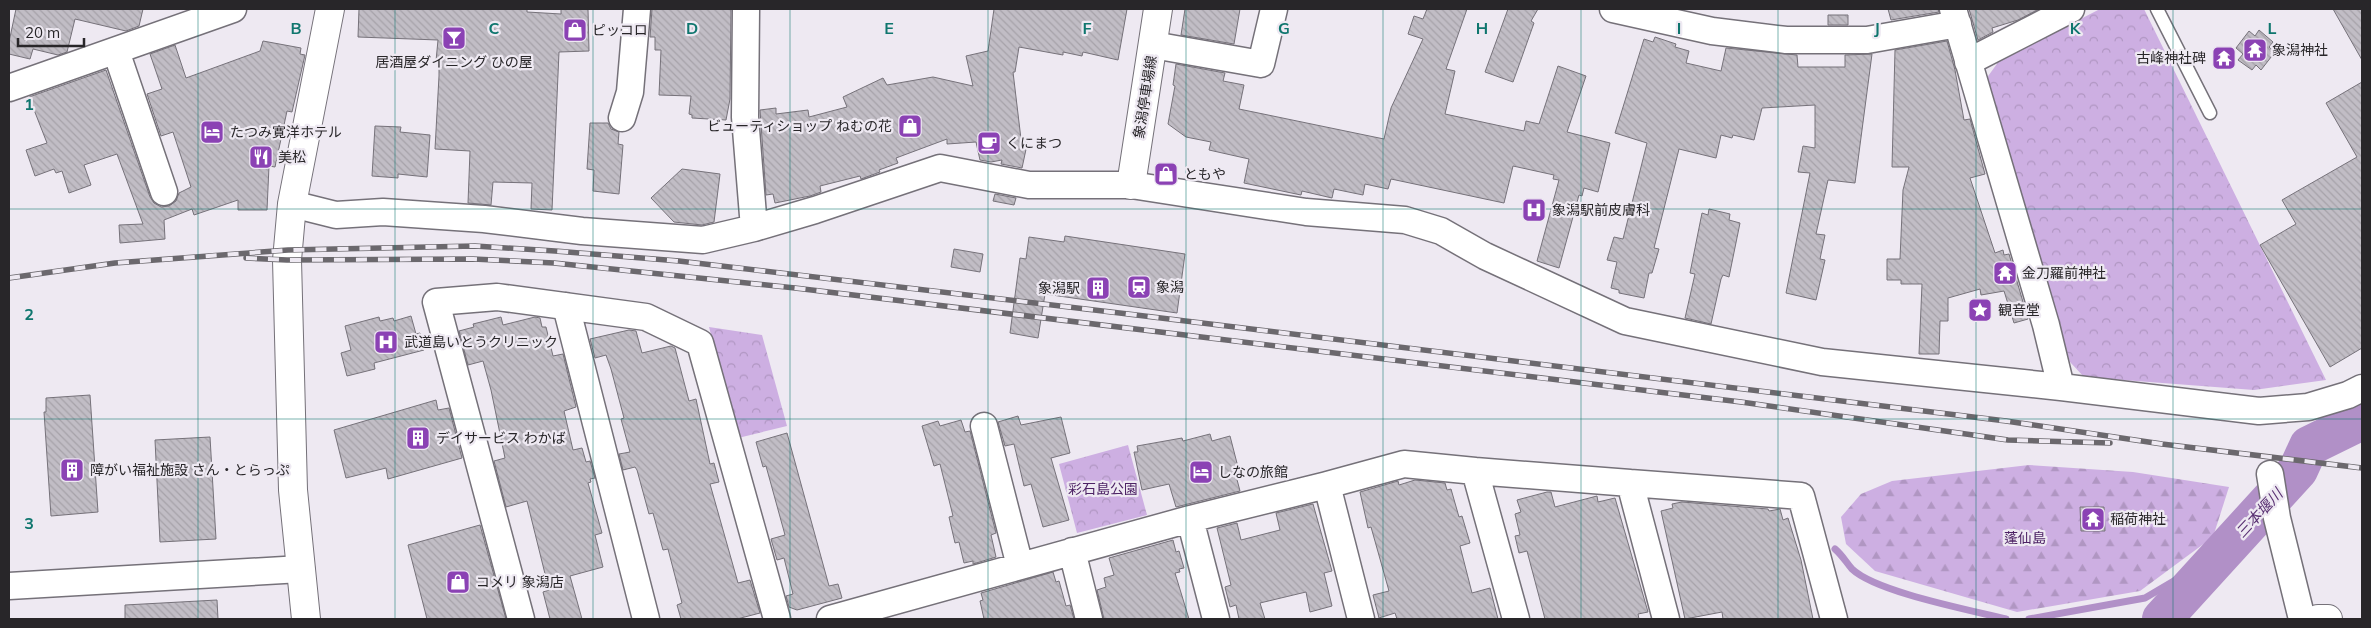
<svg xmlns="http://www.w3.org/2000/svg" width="2371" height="628" font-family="Mulish,'Noto Sans JP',sans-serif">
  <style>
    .forest { fill: url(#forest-firs) }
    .park { fill: url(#park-crowns) }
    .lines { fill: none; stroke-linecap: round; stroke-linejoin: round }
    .stream { stroke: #b190c7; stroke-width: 7 }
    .river { stroke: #b190c7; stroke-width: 40 }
    .building { fill: url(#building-back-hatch); stroke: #76727a }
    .lane-casing { stroke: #757179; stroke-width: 15 }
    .street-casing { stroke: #757179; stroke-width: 29 }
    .secondary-casing { stroke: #757179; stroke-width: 30 }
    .lane { stroke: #fff; stroke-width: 12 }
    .street { stroke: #fff; stroke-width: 26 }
    .secondary { stroke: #fff; stroke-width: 28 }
    .rail-casing { stroke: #6b686d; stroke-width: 5.5 }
    .rail { stroke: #eee9f2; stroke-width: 4; stroke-dasharray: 11; stroke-linecap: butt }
    .grid { fill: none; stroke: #0f766e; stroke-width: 1; stroke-opacity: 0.55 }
    .labels { text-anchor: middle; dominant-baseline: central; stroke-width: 4.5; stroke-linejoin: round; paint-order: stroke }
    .poi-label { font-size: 14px; fill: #282629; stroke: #eee9f2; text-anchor: start }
    .street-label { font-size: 14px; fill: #282629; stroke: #eee9f2 }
    .park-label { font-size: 14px; fill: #4d2365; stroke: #eee9f2 }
    .water-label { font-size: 15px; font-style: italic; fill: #5a3173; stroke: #eee9f2 }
    .grid-label { font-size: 16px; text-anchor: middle; font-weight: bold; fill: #0f766e; stroke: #eee9f2; stroke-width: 4.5; stroke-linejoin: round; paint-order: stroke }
  </style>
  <defs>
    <pattern id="forest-firs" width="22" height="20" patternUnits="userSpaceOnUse" patternTransform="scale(1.25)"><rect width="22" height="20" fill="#cdafe2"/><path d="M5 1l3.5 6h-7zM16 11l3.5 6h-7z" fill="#b096c2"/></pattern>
    <pattern id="park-crowns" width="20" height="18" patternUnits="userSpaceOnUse" patternTransform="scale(1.25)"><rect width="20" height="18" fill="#cdafe2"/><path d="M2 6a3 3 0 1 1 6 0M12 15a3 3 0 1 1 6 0" fill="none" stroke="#b096c2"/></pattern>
    <pattern id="building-back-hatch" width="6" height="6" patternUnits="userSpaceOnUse" patternTransform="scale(1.25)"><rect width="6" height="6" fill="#c1bdc5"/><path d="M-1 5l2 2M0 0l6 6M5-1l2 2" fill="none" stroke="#a6a2a9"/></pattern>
  </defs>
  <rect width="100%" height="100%" fill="#eee9f2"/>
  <path class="forest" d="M2029 465 2133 472 2229 487 2213 537 2140 591 2017 612 1875 571 1846 544 1841 517 1861 494 1892 481Z"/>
  <path class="park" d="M2100 9H2144L2326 380 2254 390 2084 377 2070 362 1986 79 1999 61Z
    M709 327 762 335 787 426 738 438Z
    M1128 445 1147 515 1077 533 1059 464Z"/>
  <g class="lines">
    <path class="stream" d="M1835 549C1842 555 1846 562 1852 569 1876 592 1970 610 2006 619
      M2029 619 2145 598 2223 552"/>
    <path class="river" d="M2162 619 2298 470 2309 446 2362 420"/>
  </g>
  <path class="building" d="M16 9H143L139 26 126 31 75 19 67 52 58 55 33 49 30 59 9 54V42Z
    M359 9H527V12L561 14V9H588L589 51 559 52 552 210 531 209 532 183 493 182 491 205 468 203 470 151 435 149 439 76V61H436L438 40 358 37Z
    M652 9H731L730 99 726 120 692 118V115L689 114 691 96 659 95 661 50H655V37H650Z
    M994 9H1127L1118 60 1083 52 1082 56 1063 52V55L1019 47 1015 72H1013L1021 139 1028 140 1022 168 1001 164 1002 160 991 162 980 160 976 142 947 144V139L896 158 898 163 879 170 880 172 861 179 860 176 820 186 821 192 810 196 775 203 773 194 766 195 760 110 776 108V114L808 110 809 117 847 107 843 97 883 78 887 85 933 77 973 86 966 56 988 51Z
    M1185 9H1240L1234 44 1181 35Z
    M1427 9H1467L1446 69 1455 71 1445 114 1524 131 1526 121 1539 124 1558 66 1586 76 1567 132 1610 143 1598 192 1584 188 1582 196 1579 195 1559 268 1537 261 1559 180 1553 179 1554 175 1513 166 1504 203 1391 179 1388 189 1365 184 1363 195 1334 189 1332 198 1302 191 1301 195 1244 183 1249 159 1209 150 1211 142 1186 137 1168 124 1175 86 1173 85 1176 64 1225 73 1223 81 1244 85 1239 109 1384 139 1391 108 1423 39 1408 34 1414 16 1423 19Z
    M1508 9H1538L1531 21 1534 23 1513 82 1485 72Z
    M1888 9H1938L1939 12 1891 20Z
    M1969 9H2039L2018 20 1992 28 1993 32 1978 40Z
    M2333 9H2362V60Z
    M1828 15H1848V25H1828Z
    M2259 30 2273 42 2269 47 2275 52 2261 70 2256 65 2252 70 2238 60 2243 54 2236 48 2249 31 2255 36Z
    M1655 37 1676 44 1675 47 1689 51 1686 63 1721 71 1726 48 1797 55 1798 67H1845V55L1872 54 1855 183 1828 180 1816 234 1825 235 1820 259 1825 260 1816 300 1786 293 1810 173 1798 172 1803 146 1815 148V105L1762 108 1754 140 1733 135 1732 138 1721 135 1716 158 1679 149 1654 248 1659 249 1652 273H1649L1644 298 1619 293V290L1611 288 1617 262 1607 260 1614 237 1623 239 1647 143 1615 133 1644 39 1653 42Z
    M263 41 301 48 300 54 305 55 292 112 287 111 275 167 269 166 267 210H238V200L194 215 192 209 164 220 165 239 120 243 119 225 143 224 117 154 84 165 91 185 69 193 62 171 56 173 54 169 35 176 26 150 47 143 29 97 106 70 150 197 154 203 161 207 169 206 176 201 179 193 191 187 173 132 161 136 147 94 162 89 150 54 175 45 186 78 260 51Z
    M1947 41 1955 70 1964 120 1970 119 1985 174 1970 178 1995 253 2003 250 2004 255 2009 254 2028 319 2014 323 2004 291 1981 295 1980 289 1948 298V321H1940L1939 354H1919L1922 284H1901V280H1887V259H1900L1903 190 1909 167H1892L1895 50Z
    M2362 82V348L2330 367 2260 245 2296 224 2282 200 2357 157 2326 103Z
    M590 123H608L611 129 619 132 618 144 623 145 619 194 593 191 594 170 587 169Z
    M375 126 401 127 400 132 430 135 427 177 398 174V178L372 176Z
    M682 169 720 174 714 222 702 225 674 222 651 198Z
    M995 194 1016 198 1014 205 993 201Z
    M1709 209 1730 214 1729 220 1740 223 1729 277 1723 275 1721 279 1711 324 1685 318 1695 274 1690 273 1702 213 1708 215Z
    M1065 236 1185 254 1177 313 1045 294 1038 338 1010 333 1020 258 1026 259 1029 237 1064 242Z
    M954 249 983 254 980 272 951 267Z
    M411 316 416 334 420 333 424 350 374 363 375 369 347 376 341 353 351 350 345 326 379 317 380 321 393 318 394 321Z
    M501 317 503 325 535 317 540 318 542 327H546L553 356 563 354 576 407 564 411 573 450 582 448 586 462 590 461 595 478 590 479 591 482 588 483 602 533 595 535 603 567 570 576 582 619H550L543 592 549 590 527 501 506 507 494 461 505 458 491 390 483 361 468 365 459 331 474 327 473 324Z
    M629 330 636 331 642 353 671 346 675 348 689 401 696 399 710 464 714 463 719 482 710 484 738 583 750 580 760 613 737 619H681L677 605 682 603 668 549 663 550 653 513 649 514 637 470 635 467 623 470 619 454 630 452 621 419 624 418 611 369 606 355 595 358 590 339Z
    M90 395 98 512 51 516 44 412H46V398Z
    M436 400 438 410 449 408 462 458 388 479 386 468 346 478 334 430Z
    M1018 416 1021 425 1061 417 1070 453 1051 458 1069 520 1043 527 1031 484 1024 486 1014 444 1005 446 998 422Z
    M961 420 965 432 970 431 996 533 991 535 996 557 973 564V561L964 563 959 542 955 543 949 517 953 516 940 464 934 466 922 426 938 421 940 426Z
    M787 433 829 586 838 584 842 598 797 610 789 607 786 596 793 594 784 558 777 560 771 539 785 535 766 466 763 467 756 442Z
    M1210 434 1212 441 1230 436 1239 471 1235 472 1240 491 1176 507 1169 484 1142 490 1134 452H1138L1137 446 1182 438 1183 441Z
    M210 437 216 539 160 542 155 440Z
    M1415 480 1445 483 1447 490 1451 489 1459 517 1462 516 1470 543 1460 546 1472 593 1490 588 1498 619H1397L1395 613 1379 618 1373 595 1389 591 1371 527 1368 528 1360 492 1398 481 1399 485Z
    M1547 492H1551L1555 507 1597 496 1598 502 1615 498 1648 612 1638 614 1639 619H1545L1527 551 1519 553 1515 536 1520 535 1515 514 1521 512 1517 500Z
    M1682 502 1768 509 1769 511 1780 509 1783 520 1788 518 1801 560 1813 619H1723L1722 612 1685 619 1661 511 1673 508 1672 504Z
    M1313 504 1332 571 1324 573 1332 606 1310 612 1306 592 1260 603 1265 619H1239L1236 605 1230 607 1225 587 1231 585 1217 528 1237 523 1241 540 1280 530 1276 513Z
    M2080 507H2104L2105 531H2081Z
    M480 525 506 619H427L408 545Z
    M1173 540 1176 552 1179 551 1184 568 1179 569 1180 572 1175 573 1189 619H1104L1097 590 1106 587 1104 578 1114 575 1109 558Z
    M1053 572 1056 582 1059 581 1066 606 1070 605 1074 619H984L980 601 983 600 981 593Z
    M217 600 218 619H125V605Z"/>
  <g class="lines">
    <g class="lane-casing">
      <path id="lane" d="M2157 9 2210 113"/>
    </g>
    <g class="street-casing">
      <path id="street" d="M746 9 745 117 754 228
        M1613 9 1712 31 1786 40H1867L1958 24
        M1953 9 2046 325 2061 387
        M1153 45 1261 64 1274 9
        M116 51 164 192
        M1968 62 2071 9
        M9 88 233 9
        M622 118 630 92 637 9
        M292 204 336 215 383 212 484 219 582 231 703 240 754 228 815 210 940 168 1029 185H1131L1306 212 1405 220 1441 231 1485 256 1625 321 1822 362 2061 387 2259 411 2308 407 2348 395 2362 388
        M566 306 646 619
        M984 426 1020 566
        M1475 471 1630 483 1666 619
        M2270 474 2277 518 2302 619
        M1630 483 1801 496 1834 619
        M1327 485 1404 464 1475 471 1516 619
        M1190 519 1327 485 1361 619
        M1072 551 1089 619
        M9 586 301 569
        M521 619 436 302 497 297 646 317 700 343 777 619
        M830 619 1190 519 1216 619"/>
    </g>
    <g class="secondary-casing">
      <path id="secondary" d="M1131 185 1158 9
        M306 619 293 490 287 260 292 204 330 9
        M2318 619H2328"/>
    </g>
    <use href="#lane" class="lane"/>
    <use href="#street" class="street"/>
    <use href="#secondary" class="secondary"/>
    <g class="rail-casing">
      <path id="rail" d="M246 258 287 260 473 259 554 263 795 288 1741 402 2008 440 2110 443
        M9 278 115 263 288 250 475 246 555 251 679 261 1128 314 2006 421 2162 444 2362 468"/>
    </g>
    <use href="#rail" class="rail"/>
  </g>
  <path class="grid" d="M198 9V619M395 9V619M593 9V619M790 9V619M988 9V619M1186 9V619M1383 9V619M1581 9V619M1778 9V619M1976 9V619M2173 9V619M9 209H2362M9 419H2362"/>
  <defs>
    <g id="shop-square" transform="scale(1.25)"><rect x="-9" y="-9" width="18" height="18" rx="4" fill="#8b42b4" stroke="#eee9f2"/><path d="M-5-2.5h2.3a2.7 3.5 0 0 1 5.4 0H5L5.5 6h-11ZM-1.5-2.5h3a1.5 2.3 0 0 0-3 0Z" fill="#fff"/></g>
    <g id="bar-square" transform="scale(1.25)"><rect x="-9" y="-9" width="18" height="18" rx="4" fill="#8b42b4" stroke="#eee9f2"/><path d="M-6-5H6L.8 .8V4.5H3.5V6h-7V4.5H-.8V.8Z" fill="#fff"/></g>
    <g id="temple-square" transform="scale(1.25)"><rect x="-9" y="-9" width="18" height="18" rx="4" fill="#8b42b4" stroke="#eee9f2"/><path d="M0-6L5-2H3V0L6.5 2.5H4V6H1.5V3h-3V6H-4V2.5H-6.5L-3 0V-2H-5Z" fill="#fff"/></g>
    <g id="hotel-square" transform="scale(1.25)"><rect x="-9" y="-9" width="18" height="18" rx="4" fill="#8b42b4" stroke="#eee9f2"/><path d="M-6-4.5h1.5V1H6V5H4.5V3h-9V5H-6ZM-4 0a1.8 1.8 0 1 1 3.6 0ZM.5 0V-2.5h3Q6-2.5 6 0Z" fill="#fff"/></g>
    <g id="cafe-square" transform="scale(1.25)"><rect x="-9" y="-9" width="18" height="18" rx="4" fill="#8b42b4" stroke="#eee9f2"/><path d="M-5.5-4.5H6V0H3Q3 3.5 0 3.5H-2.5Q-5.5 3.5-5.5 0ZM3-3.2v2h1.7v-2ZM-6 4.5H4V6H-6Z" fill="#fff"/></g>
    <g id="restaurant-square" transform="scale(1.25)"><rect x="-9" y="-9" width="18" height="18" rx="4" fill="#8b42b4" stroke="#eee9f2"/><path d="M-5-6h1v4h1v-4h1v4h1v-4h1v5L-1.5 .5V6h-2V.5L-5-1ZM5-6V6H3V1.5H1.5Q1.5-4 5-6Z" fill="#fff"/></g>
    <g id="hospital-square" transform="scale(1.25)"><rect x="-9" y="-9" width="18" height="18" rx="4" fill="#8b42b4" stroke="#eee9f2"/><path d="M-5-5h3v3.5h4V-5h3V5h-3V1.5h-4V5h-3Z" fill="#fff"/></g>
    <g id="station-square" transform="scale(1.25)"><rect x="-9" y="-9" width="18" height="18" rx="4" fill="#8b42b4" stroke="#eee9f2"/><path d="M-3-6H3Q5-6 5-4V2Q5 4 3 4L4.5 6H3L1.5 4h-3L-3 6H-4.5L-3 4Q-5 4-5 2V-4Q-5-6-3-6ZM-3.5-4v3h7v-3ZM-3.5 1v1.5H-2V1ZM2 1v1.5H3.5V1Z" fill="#fff"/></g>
    <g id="building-square" transform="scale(1.25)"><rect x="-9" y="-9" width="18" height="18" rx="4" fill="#8b42b4" stroke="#eee9f2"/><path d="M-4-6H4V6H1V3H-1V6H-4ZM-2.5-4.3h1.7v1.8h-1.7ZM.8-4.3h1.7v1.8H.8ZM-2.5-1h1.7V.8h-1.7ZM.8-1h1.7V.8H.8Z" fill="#fff"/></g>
    <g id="sight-square" transform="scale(1.25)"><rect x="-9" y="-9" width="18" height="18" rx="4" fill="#8b42b4" stroke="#eee9f2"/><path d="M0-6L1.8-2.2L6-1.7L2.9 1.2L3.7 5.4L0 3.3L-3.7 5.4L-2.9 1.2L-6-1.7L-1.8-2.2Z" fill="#fff"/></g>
  </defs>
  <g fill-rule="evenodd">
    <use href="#shop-square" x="575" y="30"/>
    <use href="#bar-square" x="454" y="38"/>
    <use href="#temple-square" x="2255" y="50"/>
    <use href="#temple-square" x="2224" y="58"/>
    <use href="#shop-square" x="910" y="126"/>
    <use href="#hotel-square" x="212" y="132"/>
    <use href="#cafe-square" x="989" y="143"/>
    <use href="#restaurant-square" x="261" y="157"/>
    <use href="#shop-square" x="1166" y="174"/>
    <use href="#hospital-square" x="1534" y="210"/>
    <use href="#temple-square" x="2005" y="273"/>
    <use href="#station-square" x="1139" y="287"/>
    <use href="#building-square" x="1098" y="288"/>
    <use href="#sight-square" x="1980" y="310"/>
    <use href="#hospital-square" x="386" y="342"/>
    <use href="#building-square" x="418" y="438"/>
    <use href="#building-square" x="72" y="470"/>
    <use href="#hotel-square" x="1201" y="472"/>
    <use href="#temple-square" x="2093" y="519"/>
    <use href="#shop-square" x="458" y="582"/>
  </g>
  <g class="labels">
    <g class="poi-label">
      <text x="592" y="30">ピッコロ</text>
      <text x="2272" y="50">象潟神社</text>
      <text x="2206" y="58" text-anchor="end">古峰神社碑</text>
      <text x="454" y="62" text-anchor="middle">居酒屋ダイニング ひの屋</text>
      <text x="892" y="126" text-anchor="end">ビューティショップ ねむの花</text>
      <text x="230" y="132">たつみ寛洋ホテル</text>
      <text x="1006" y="143">くにまつ</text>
      <text x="278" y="157">美松</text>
      <text x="1184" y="174">ともや</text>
      <text x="1552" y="210">象潟駅前皮膚科</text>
      <text x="2022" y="273">金刀羅前神社</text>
      <text x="1156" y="287">象潟</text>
      <text x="1080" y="288" text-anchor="end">象潟駅</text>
      <text x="1998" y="310">観音堂</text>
      <text x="404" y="342">武道島いとうクリニック</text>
      <text x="436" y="438">デイサービス わかば</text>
      <text x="90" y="470">障がい福祉施設 さん・とらっぷ</text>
      <text x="1218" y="472">しなの旅館</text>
      <text x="2110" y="519">稲荷神社</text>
      <text x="476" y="582">コメリ 象潟店</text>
    </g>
    <g class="street-label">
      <text transform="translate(1145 97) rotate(-81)">象潟停車場線</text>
    </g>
    <g class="park-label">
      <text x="1103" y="489">彩石島公園</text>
      <text x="2025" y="538">蓬仙島</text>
    </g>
    <g class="water-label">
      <text transform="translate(2259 513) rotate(-47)">三本堰川</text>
    </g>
  </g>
  <g class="grid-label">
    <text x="296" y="34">B</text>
    <text x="494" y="34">C</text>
    <text x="692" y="34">D</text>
    <text x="889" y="34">E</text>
    <text x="1087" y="34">F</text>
    <text x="1284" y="34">G</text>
    <text x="1482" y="34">H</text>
    <text x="1679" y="34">I</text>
    <text x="1877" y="34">J</text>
    <text x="2075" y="34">K</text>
    <text x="2272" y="34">L</text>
    <text x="29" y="110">1</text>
    <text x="29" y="320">2</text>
    <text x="29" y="529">3</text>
  </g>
  <rect width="2371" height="628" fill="none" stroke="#282629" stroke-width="20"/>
  <path d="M18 38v8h66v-8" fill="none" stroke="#282629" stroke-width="2.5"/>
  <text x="25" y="38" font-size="15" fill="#282629" stroke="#eee9f2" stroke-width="4" paint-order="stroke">20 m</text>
</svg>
